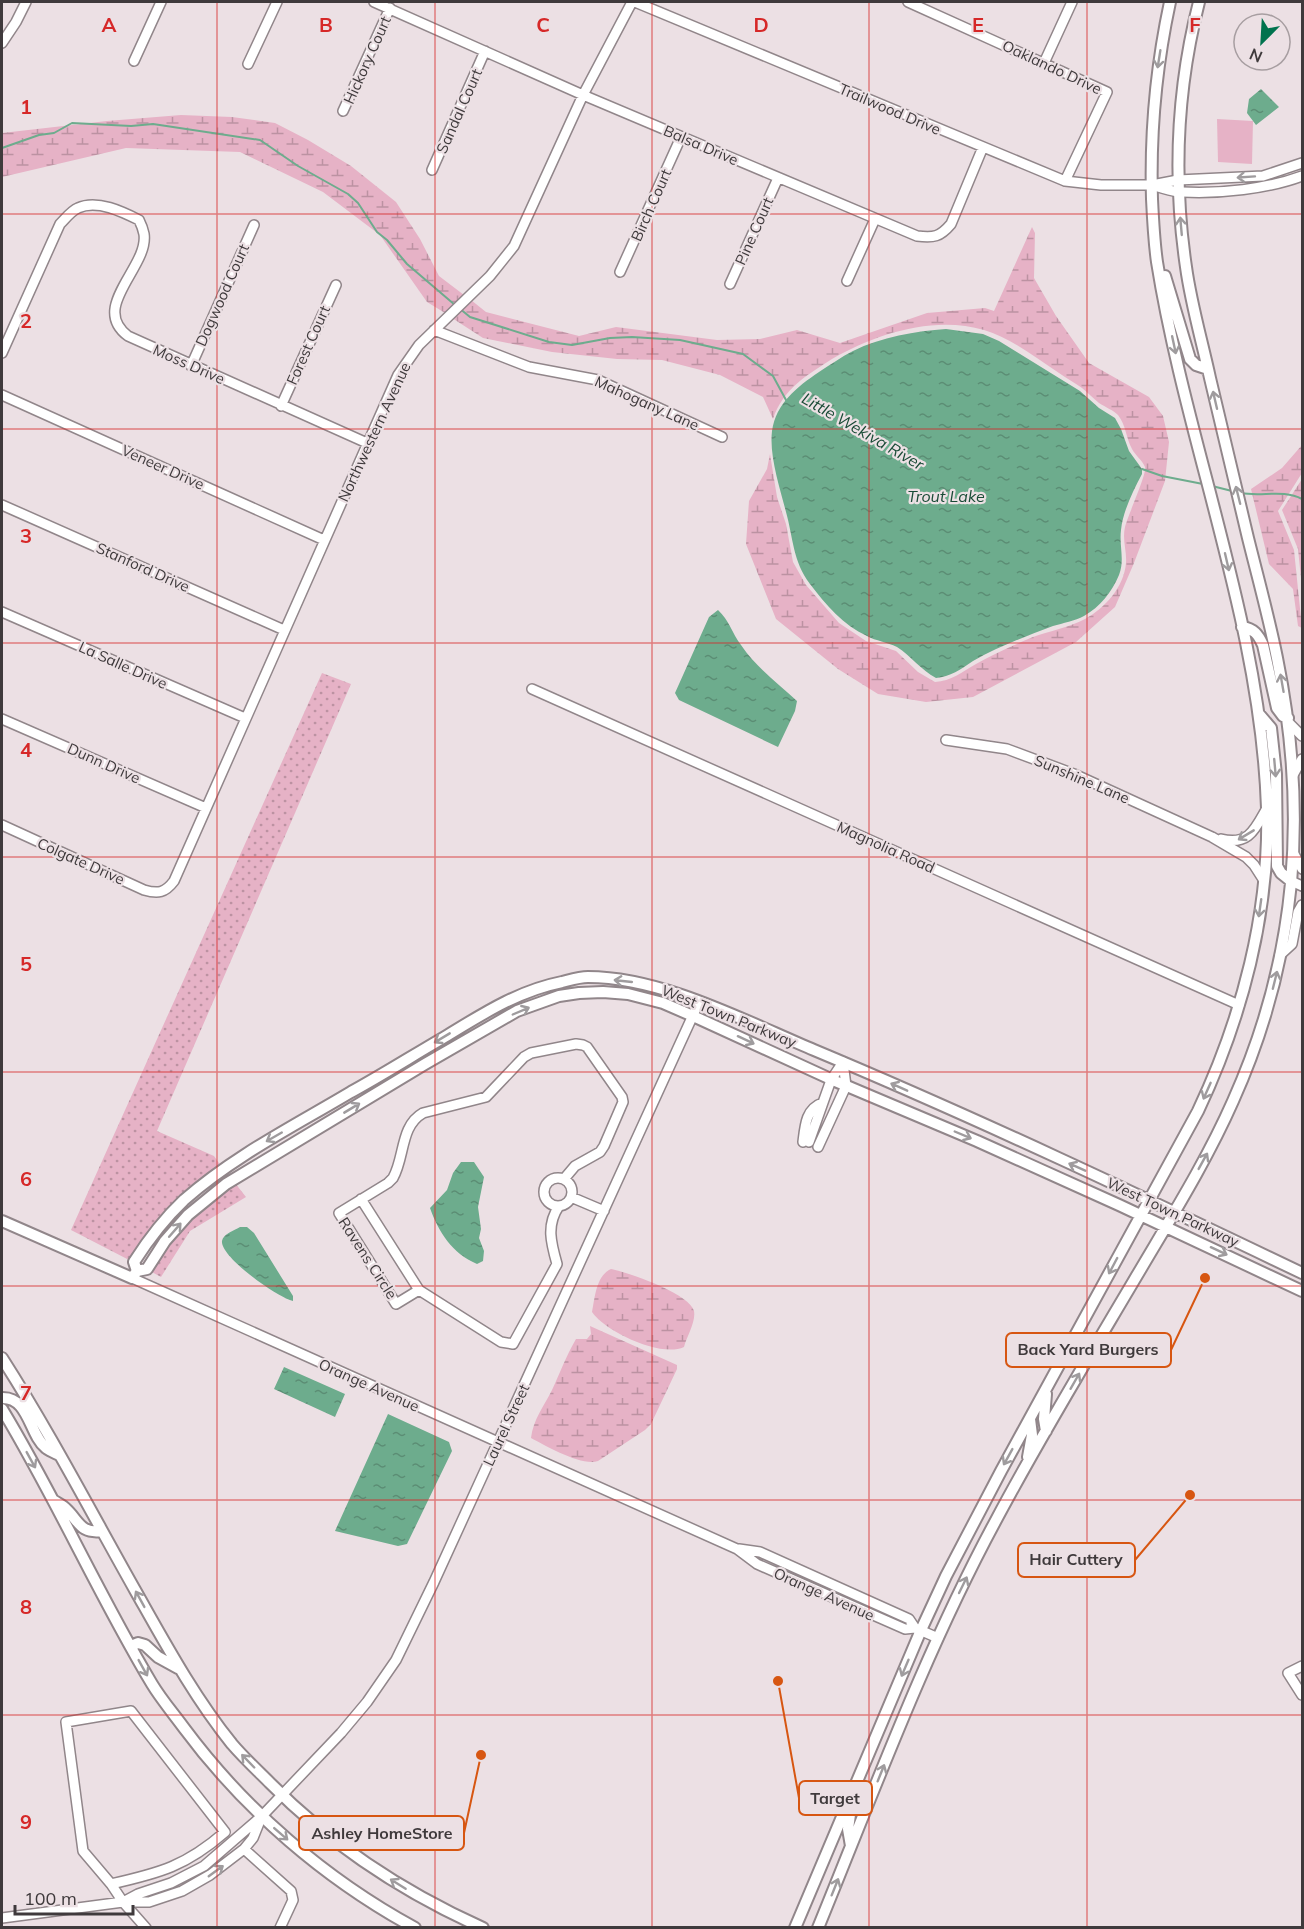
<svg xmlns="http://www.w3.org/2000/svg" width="1304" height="1929" font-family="Mulish,sans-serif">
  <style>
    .grass { fill: url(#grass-dots) }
    .wetland { fill: url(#wetland-marsh) }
    .pitch { fill: #e6b2c6 }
    .water { fill: url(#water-ripples) }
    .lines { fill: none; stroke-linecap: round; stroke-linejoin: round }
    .stream { stroke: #6dac8d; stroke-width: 2 }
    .minor-casing { stroke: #91868a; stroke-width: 12 }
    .major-casing { stroke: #91868a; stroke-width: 14 }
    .minor { stroke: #fff; stroke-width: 9 }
    .major { stroke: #fff; stroke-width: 10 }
    .oneway { stroke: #9f9c9e }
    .grid { fill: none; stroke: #d62828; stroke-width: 1.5; stroke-opacity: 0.55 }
    .labels { text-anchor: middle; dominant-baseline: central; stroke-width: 4.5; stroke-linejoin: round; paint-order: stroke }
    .street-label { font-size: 15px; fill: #3f3a3c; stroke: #ece0e4 }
    .water-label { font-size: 16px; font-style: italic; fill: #194b36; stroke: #ece0e4 }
    .grid-label { font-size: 20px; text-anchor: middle; font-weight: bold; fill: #d62828; stroke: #ece0e4; stroke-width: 4.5; stroke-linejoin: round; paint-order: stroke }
    .leader { fill: none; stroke: #d75611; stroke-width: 2 }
    .callout-dot { fill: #d75611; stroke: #ece0e4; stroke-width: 2 }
    .callout { fill: #ece0e4; stroke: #d75611; stroke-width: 2 }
    .callout-label { font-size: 16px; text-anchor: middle; font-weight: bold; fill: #3f3a3c }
  </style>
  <defs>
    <pattern id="grass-dots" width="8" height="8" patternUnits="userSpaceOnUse" patternTransform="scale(1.5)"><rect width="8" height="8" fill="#e6b2c6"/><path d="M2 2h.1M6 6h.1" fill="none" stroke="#bc92a2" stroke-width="1.8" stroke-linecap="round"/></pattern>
    <pattern id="wetland-marsh" width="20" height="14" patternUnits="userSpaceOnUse" patternTransform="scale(1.5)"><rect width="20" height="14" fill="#e6b2c6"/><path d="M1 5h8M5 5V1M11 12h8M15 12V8" fill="none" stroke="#bc92a2"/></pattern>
    <pattern id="water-ripples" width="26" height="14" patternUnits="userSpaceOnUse" patternTransform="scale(1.5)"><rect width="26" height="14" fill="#6dac8d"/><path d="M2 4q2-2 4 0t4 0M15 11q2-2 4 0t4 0" fill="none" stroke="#5b8d74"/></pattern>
  </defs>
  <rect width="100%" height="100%" fill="#ece0e4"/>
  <path class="grass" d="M322 673 351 684 157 1131 214 1156 221 1166 131 1261 71 1230Z
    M235 1183 246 1197 190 1231 161 1277 150 1271 168 1244 191 1218Z"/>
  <path class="wetland" d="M181 115 232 117 275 123 308 140 351 166 396 202 420 239 439 276 464 295 445 313 427 302 380 235 323 192 240 152 126 148 2 177V133L107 121Z
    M1032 227 1035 233 1034 278 1056 316 1089 363 1149 397 1163 416 1169 442 1165 481 1134 563 1115 607 1076 642 973 697 926 702 878 694 838 669 776 619 746 544 749 501 767 469 770 454 777 497 786 524 793 562 806 585 839 623 866 641 896 651 918 672 935 682C951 681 962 672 976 664 994 654 1014 645 1033 637 1047 632 1073 626 1085 619 1105 608 1124 587 1126 563 1127 551 1122 540 1125 527 1128 515 1147 474 1145 467 1142 460 1135 455 1132 449 1126 438 1126 425 1118 415 1113 410 1105 407 1099 403 1093 398 1088 393 1082 388 1075 383 1066 378 1059 373 1036 358 1011 338 984 330 934 315 875 334 832 359 807 375 783 389 773 419L763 397 720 375 662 360 617 359 552 352 483 338 452 318 471 300 486 312 579 336 616 327 717 340 760 339 797 330 840 343 927 313 985 308 994 311Z
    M1302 445V473L1278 511 1294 550 1302 628 1298 626 1293 589 1269 564 1251 489 1282 468Z
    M1302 479V588L1298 549 1282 510Z
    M611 1269C628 1272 690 1294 694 1311 696 1322 687 1336 684 1347 661 1358 606 1332 592 1312 595 1297 596 1276 611 1269Z
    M590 1326 677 1365V1369L651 1424 645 1430 598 1461C583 1467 546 1446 531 1438 533 1420 544 1406 552 1390 560 1373 566 1356 576 1339H587L591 1334Z"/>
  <path class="pitch" d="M1217 119 1253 121 1252 164 1218 162Z"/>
  <path class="water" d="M1261 89 1279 107 1256 125 1247 113 1249 99Z
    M946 329 983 334 999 341 1080 391 1099 408 1115 418 1121 429 1129 451 1142 469V474C1133 491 1123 511 1121 530 1119 546 1125 560 1119 575 1112 592 1100 607 1084 616 1075 621 1063 623 1053 626 1026 636 998 647 973 661 961 669 950 677 936 678 921 670 911 656 897 647 887 642 876 641 867 636 843 625 826 605 810 584 793 562 793 537 786 512 780 488 769 456 772 431 776 403 797 387 819 372 830 365 841 357 853 351 881 337 916 331 946 329Z
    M718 610C729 620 732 633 741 645 756 667 777 683 797 701L795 711 778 747 679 700 675 693 709 617Z
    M461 1162H474L484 1177 478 1207 481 1229 479 1238 484 1251 483 1261 477 1264C452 1253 439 1233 430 1208L447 1190 453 1173Z
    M240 1227H247L254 1233 293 1296V1301C278 1298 220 1257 222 1241 223 1234 235 1230 240 1227Z
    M284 1367 345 1394 335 1417 274 1389Z
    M388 1414 449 1442 452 1451 407 1544 398 1546 335 1531Z"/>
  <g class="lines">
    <path class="stream" d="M2 148 39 135 54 133 72 123 131 126 153 124 260 140 298 166 348 194 358 203 377 232 387 240 407 264 455 305
      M459 308 470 317 549 342 572 345 610 338 632 337 680 340 743 354 773 376 786 400
      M1142 469 1162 476 1203 484
      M1212 486 1232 491
      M1241 493C1262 497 1283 489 1302 499"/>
    <g class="minor-casing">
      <path id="minor" d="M374 2 583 95 917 236C934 238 940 237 951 224L983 147
        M635 2 1065 181 1101 185H1152L1178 180 1263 176 1302 163
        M908 2 1107 92 1065 181
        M2 43 16 22 26 2
        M134 61 161 2
        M1044 63 1072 2
        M248 64 277 2
        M343 111 390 8
        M432 170 485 51
        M1154 186C1163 188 1173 192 1182 192 1220 194 1267 189 1302 176
        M620 272 681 137
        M847 281 875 219
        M730 284 778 178
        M434 330 529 367 598 380 722 437
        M2 353 60 224C66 218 71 211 78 208 97 199 123 212 139 220 141 224 143 229 144 234 149 267 89 307 128 336L367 443
        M191 366 254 225
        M2 395 324 540
        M281 406 336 285
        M2 505 284 630
        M2 612 245 718
        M532 689 1239 1005
        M2 719 206 808
        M1289 723 1302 736
        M946 740 1007 749 1074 774 1212 837 1246 857 1254 865 1263 879
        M1293 775 1302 759
        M2 825 144 890C158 894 165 893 174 881L398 375 419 345 490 276 514 246 583 95 632 2
        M1221 839C1249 846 1255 829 1267 808
        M1293 852 1302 869
        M1291 881 1302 886
        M1280 955 1292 944 1298 912 1302 905
        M803 1142C805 1125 806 1109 822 1103
        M809 1142 831 1080 843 1062 846 1086 818 1147
        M544 1192a14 14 0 1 1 28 0a14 14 0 1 1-28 0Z
        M571 1197 604 1211
        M361 1199 419 1290 501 1342 513 1344 557 1264C551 1243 546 1225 559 1206
        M132 1278 737 1549 757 1564 905 1629 915 1628
        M419 1290 396 1304 339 1213 388 1183 393 1178C405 1157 400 1126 423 1113L486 1097 524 1057 531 1053 576 1044 583 1045 587 1047 622 1097 623 1102 604 1146 600 1152 575 1166 564 1179
        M739 1549 760 1552 909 1619 915 1628 938 1638
        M1302 1666 1288 1673 1302 1695
        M244 1849 291 1891 293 1900 280 1928
        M111 1884C160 1873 186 1866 225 1832L131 1711 66 1722 83 1851 111 1884 123 1902 146 1928
        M123 1902 138 1894 171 1883 204 1866 262 1816 341 1733 367 1702 396 1660 434 1582 699 1002
        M2 1918 123 1902H149L182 1891 210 1875 244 1849 253 1838 261 1818"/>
    </g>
    <g class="major-casing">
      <path id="major" d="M1165 276 1190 359 1196 365 1208 369
        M1242 627C1254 629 1258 634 1263 645L1277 708 1283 716 1288 718
        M1259 714 1271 728 1276 774 1277 866 1281 873 1291 881
        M2 1221 132 1278 137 1271 147 1269 165 1241 188 1215 226 1184 425 1064 517 1011 559 996 579 993 603 992 628 994 663 1003 693 1016 835 1081 977 1141 1119 1205 1302 1291
        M137 1271 134 1262C148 1240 165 1218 184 1200 234 1156 294 1126 351 1092 382 1075 412 1056 443 1038 481 1015 517 991 562 982 570 980 579 977 588 977 662 977 745 1021 814 1050 979 1119 1141 1196 1302 1273
        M2 1358C50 1433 91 1512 135 1590 165 1643 194 1697 232 1744 244 1758 257 1770 270 1783 331 1845 403 1892 483 1928
        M2 1398C29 1397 29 1434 46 1448 50 1451 55 1453 59 1455
        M2 1409C56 1498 98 1594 152 1684 161 1699 173 1713 184 1728 245 1810 325 1879 415 1928
        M1046 1431 1044 1419 1046 1394
        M1028 1457 1032 1435 1030 1419
        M53 1500C57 1503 63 1505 66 1509 79 1521 80 1534 102 1531
        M131 1646 138 1643 145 1645 158 1657 178 1668
        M851 1807 848 1829 851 1846
        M795 1928 921 1630 946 1576 1001 1471 1198 1111C1242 1018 1270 912 1267 808 1261 623 1186 444 1157 262 1154 241 1153 220 1152 199 1150 132 1156 67 1170 2
        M818 1928C874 1791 925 1652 995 1522 1040 1437 1090 1355 1139 1272 1172 1216 1207 1160 1233 1101 1264 1032 1284 958 1291 883 1298 807 1292 732 1277 658 1269 618 1258 578 1248 538 1235 485 1223 431 1210 378 1202 341 1191 304 1186 267 1173 179 1177 88 1199 2"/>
    </g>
    <use href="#minor" class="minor"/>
    <use href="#major" class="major"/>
  </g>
  <defs><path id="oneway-shaft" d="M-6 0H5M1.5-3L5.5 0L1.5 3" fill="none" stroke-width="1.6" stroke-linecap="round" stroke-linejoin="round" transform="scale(1.5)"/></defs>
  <g class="oneway">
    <use href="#oneway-shaft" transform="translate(1159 59) rotate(99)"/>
    <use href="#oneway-shaft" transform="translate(1246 177) rotate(176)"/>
    <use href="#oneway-shaft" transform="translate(1181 226) rotate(-95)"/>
    <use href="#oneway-shaft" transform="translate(1174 345) rotate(78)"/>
    <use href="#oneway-shaft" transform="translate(1215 400) rotate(-103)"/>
    <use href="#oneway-shaft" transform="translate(1238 495) rotate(-104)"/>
    <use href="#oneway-shaft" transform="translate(1227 562) rotate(77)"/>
    <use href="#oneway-shaft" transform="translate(1282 683) rotate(-100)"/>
    <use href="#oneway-shaft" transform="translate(1275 768) rotate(85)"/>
    <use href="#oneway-shaft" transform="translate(1246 835) rotate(149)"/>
    <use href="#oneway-shaft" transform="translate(1260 908) rotate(98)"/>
    <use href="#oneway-shaft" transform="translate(1275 980) rotate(-76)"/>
    <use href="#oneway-shaft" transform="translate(623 981) rotate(-174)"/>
    <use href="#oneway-shaft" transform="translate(521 1011) rotate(-23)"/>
    <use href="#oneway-shaft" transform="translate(442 1038) rotate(149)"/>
    <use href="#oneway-shaft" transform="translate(746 1040) rotate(25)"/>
    <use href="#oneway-shaft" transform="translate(899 1087) rotate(-156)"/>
    <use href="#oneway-shaft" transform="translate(1207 1091) rotate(114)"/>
    <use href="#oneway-shaft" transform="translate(352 1108) rotate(-31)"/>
    <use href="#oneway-shaft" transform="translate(963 1135) rotate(23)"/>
    <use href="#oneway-shaft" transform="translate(274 1137) rotate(150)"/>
    <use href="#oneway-shaft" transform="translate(1203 1161) rotate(-61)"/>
    <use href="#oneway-shaft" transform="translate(1077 1167) rotate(-156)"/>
    <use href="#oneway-shaft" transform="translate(175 1230) rotate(-49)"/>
    <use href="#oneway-shaft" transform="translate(1219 1251) rotate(25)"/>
    <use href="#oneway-shaft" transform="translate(1113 1266) rotate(118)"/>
    <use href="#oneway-shaft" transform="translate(1075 1381) rotate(-60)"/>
    <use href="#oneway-shaft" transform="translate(1008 1457) rotate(119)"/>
    <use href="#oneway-shaft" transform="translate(31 1460) rotate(61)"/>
    <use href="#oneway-shaft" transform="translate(963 1585) rotate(-64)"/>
    <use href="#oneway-shaft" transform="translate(140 1599) rotate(-119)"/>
    <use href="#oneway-shaft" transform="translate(143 1668) rotate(61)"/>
    <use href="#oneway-shaft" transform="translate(905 1668) rotate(113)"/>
    <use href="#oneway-shaft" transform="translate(248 1761) rotate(-134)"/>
    <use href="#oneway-shaft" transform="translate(881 1773) rotate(-68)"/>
    <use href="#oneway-shaft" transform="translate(281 1834) rotate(41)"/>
    <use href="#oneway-shaft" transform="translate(216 1871) rotate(-36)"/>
    <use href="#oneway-shaft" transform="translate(398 1884) rotate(-148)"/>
    <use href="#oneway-shaft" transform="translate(835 1887) rotate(-68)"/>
  </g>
  <path class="grid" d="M217 2V1928M435 2V1928M652 2V1928M869 2V1928M1087 2V1928M2 214H1302M2 429H1302M2 643H1302M2 857H1302M2 1072H1302M2 1286H1302M2 1500H1302M2 1715H1302"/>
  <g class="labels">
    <g class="street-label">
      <text transform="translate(367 60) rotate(-66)">Hickory Court</text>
      <text transform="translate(1052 67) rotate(25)">Oaklando Drive</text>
      <text transform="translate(890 109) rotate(23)">Trailwood Drive</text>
      <text transform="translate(459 111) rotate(-66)">Sandal Court</text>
      <text transform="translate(701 145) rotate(23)">Balsa Drive</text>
      <text transform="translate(651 205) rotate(-66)">Birch Court</text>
      <text transform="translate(754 231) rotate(-66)">Pine Court</text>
      <text transform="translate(222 295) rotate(-66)">Dogwood Court</text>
      <text transform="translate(308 345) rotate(-66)">Forest Court</text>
      <text transform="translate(189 364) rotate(24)">Moss Drive</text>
      <text transform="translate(647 403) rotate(24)">Mahogany Lane</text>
      <text transform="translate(374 432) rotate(-65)">Northwestern Avenue</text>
      <text transform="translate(163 467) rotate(24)">Veneer Drive</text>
      <text transform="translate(143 567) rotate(24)">Stanford Drive</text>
      <text transform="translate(123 665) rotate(24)">La Salle Drive</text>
      <text transform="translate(104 763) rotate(24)">Dunn Drive</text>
      <text transform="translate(1082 779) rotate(23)">Sunshine Lane</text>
      <text transform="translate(886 847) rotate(24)">Magnolia Road</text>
      <text transform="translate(81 861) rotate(24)">Colgate Drive</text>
      <text transform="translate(729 1016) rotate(22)">West Town Parkway</text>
      <text transform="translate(1173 1212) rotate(25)">West Town Parkway</text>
      <text transform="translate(368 1258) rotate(57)">Ravens Circle</text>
      <text transform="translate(369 1385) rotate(24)">Orange Avenue</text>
      <text transform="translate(506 1425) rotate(-65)">Laurel Street</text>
      <text transform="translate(824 1594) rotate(24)">Orange Avenue</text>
    </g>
    <g class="water-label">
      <text transform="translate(863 431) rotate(30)">Little Wekiva River</text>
      <text x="946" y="496">Trout Lake</text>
    </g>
  </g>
  <g class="grid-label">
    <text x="109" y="32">A</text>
    <text x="326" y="32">B</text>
    <text x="543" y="32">C</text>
    <text x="761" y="32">D</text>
    <text x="978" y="32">E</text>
    <text x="1195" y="32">F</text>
    <text x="26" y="114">1</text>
    <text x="26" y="328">2</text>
    <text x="26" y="543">3</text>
    <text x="26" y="757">4</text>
    <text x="26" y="971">5</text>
    <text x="26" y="1186">6</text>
    <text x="26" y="1400">7</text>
    <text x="26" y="1614">8</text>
    <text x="26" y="1829">9</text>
  </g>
  <path class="leader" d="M1205 1278L1171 1350M1190 1495L1135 1560M778 1681L799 1798M481 1755L464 1833"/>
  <g class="callout-dot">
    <circle cx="1205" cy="1278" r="6"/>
    <circle cx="1190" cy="1495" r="6"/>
    <circle cx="778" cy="1681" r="6"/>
    <circle cx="481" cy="1755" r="6"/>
  </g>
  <g class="callout">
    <rect x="1006" y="1333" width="165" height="34" rx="6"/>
    <rect x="1018" y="1543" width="117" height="34" rx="6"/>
    <rect x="799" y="1781" width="73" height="34" rx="6"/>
    <rect x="299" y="1816" width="165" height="34" rx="6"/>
  </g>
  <g class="callout-label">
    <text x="1088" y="1355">Back Yard Burgers</text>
    <text x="1076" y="1565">Hair Cuttery</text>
    <text x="835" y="1804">Target</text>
    <text x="382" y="1839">Ashley HomeStore</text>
  </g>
  <rect width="1304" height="1929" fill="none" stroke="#3f3a3c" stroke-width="6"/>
  <g transform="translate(1262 42) rotate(204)"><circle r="28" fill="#ece0e4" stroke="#a79ea1" stroke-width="1.5"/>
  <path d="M0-4.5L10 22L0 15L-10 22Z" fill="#00734e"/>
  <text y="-9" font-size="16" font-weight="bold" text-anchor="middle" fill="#3f3a3c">N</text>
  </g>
  <path d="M15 1905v9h118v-9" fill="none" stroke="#3f3a3c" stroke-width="3"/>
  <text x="24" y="1905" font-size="18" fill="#3f3a3c" stroke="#ece0e4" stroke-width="4.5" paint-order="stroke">100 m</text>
</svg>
